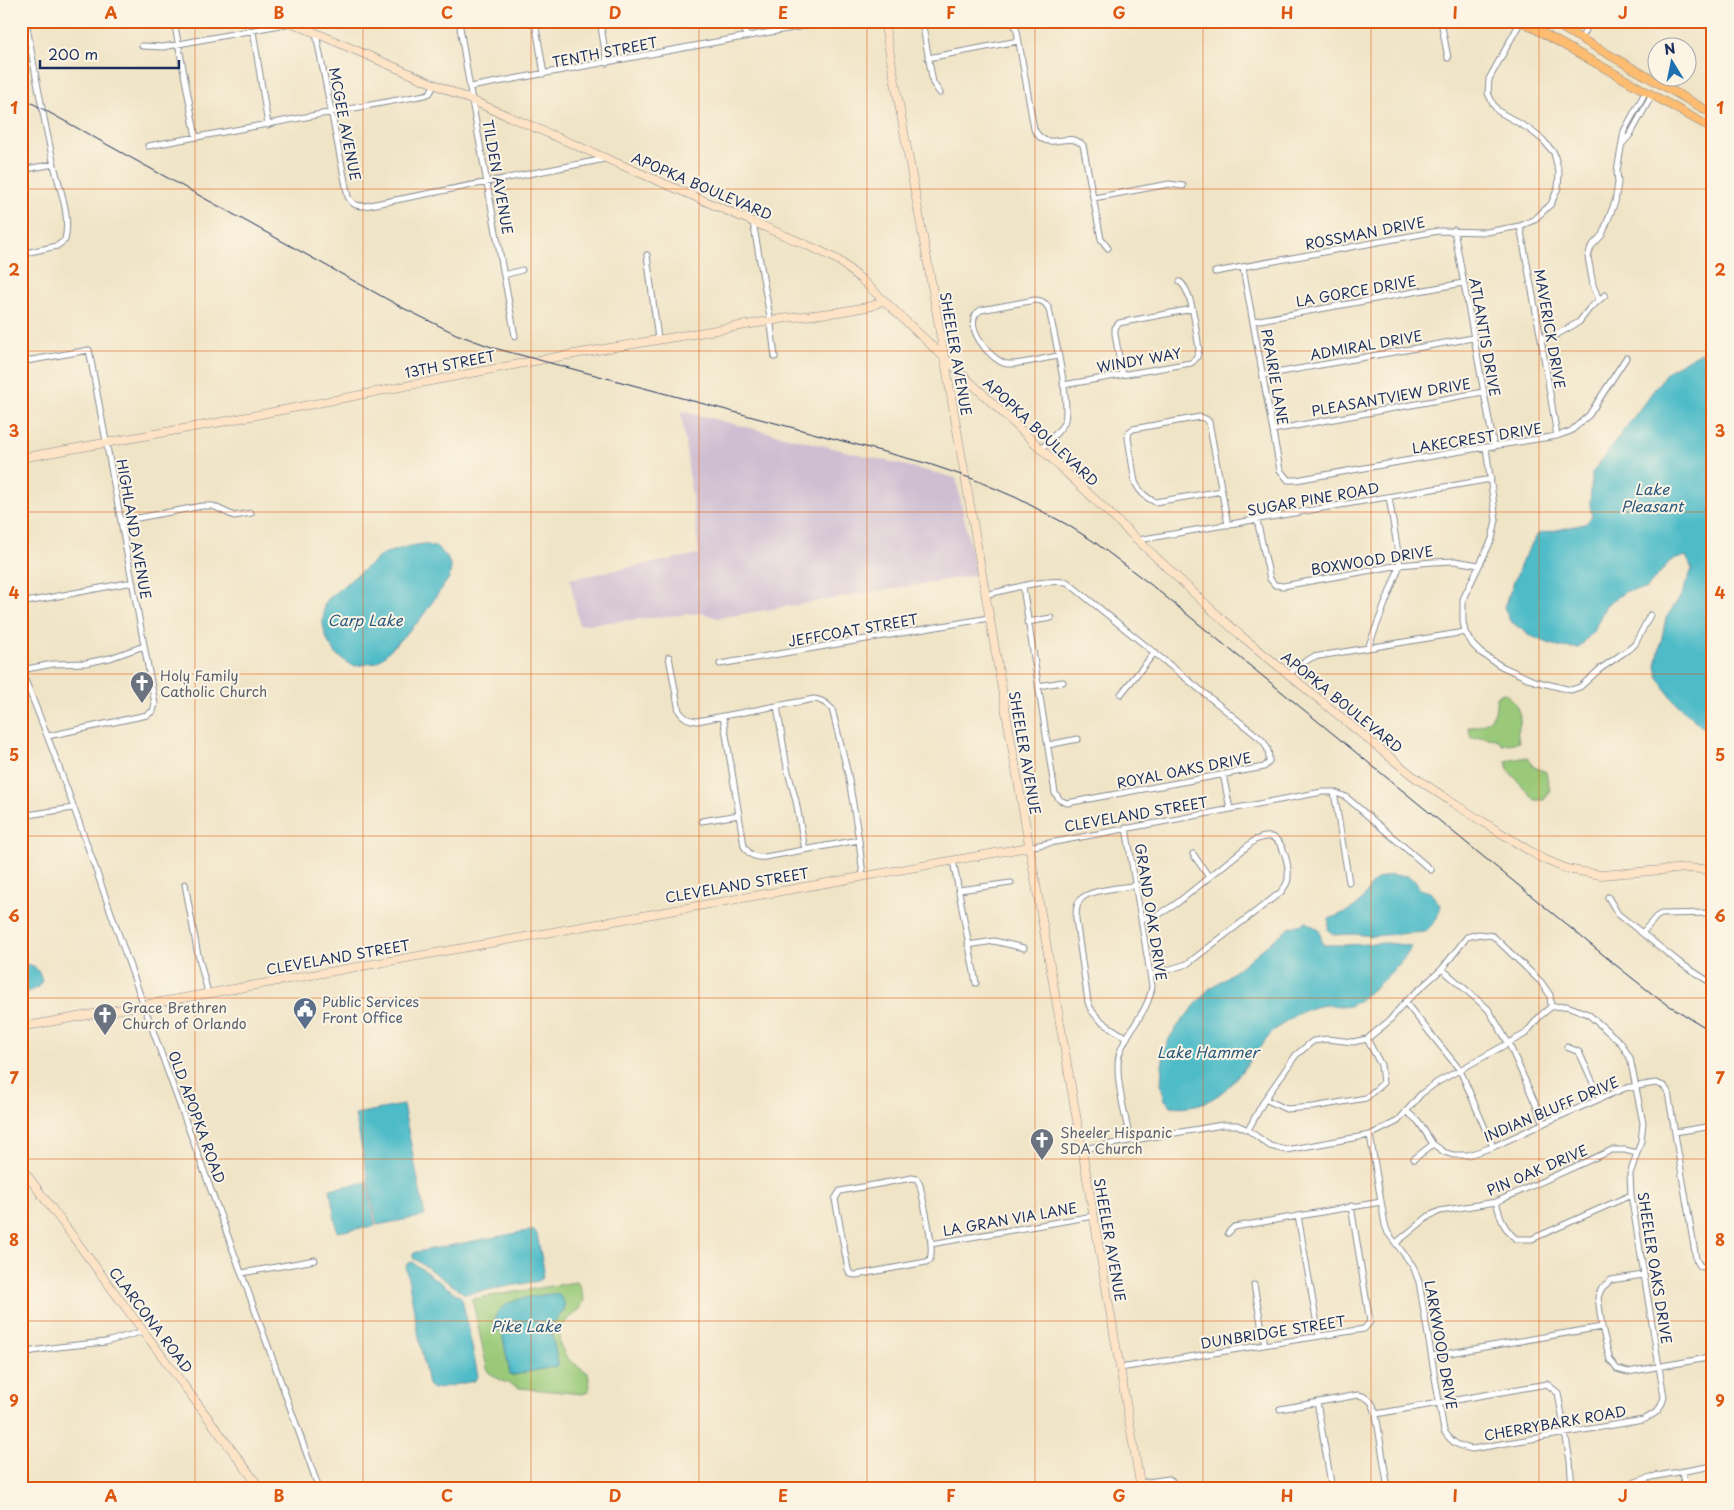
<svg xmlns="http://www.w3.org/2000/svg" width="1734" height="1510" font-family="'Playpen Sans',sans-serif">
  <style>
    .industrial { fill: #cebed2 }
    .green { fill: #9aca79; stroke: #5a7c6c; fill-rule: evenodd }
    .water { fill: #4ebbc8; stroke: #347593 }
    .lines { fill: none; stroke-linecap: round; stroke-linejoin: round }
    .street-casing { stroke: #868a92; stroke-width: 7 }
    .secondary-casing { stroke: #868a92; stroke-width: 9 }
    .primary-casing { stroke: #868a92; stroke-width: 9 }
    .street { stroke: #fff; stroke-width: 5 }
    .secondary { stroke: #fee4c6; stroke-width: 8 }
    .primary { stroke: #fdbc70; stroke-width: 8 }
    .rail { stroke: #1b2f5e; stroke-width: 1 }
    .grid { fill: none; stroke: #de5710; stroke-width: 1; stroke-opacity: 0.55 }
    .labels { text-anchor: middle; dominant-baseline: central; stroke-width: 4; stroke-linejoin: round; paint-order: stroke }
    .street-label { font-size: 14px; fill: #1b2f5e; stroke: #fcf5e5 }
    .worship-label { font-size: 14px; fill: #5b616d; stroke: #fcf5e5; text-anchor: start }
    .service-label { font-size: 14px; fill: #4e5e75; stroke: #fcf5e5; text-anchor: start }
    .water-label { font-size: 15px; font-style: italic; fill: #2a597e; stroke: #fcf5e5 }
    .neatline { fill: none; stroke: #de5710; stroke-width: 2 }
    .grid-label { font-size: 16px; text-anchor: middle; font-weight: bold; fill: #de5710 }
  </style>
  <rect width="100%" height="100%" fill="#fcf5e5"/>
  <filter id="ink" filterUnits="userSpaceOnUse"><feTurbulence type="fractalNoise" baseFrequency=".02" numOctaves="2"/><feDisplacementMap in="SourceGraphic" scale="10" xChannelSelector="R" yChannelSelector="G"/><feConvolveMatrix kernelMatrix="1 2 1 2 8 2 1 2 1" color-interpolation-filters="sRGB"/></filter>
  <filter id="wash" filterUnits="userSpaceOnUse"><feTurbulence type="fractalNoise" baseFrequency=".0096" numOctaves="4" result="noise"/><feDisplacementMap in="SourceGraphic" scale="20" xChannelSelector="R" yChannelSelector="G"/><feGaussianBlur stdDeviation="1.12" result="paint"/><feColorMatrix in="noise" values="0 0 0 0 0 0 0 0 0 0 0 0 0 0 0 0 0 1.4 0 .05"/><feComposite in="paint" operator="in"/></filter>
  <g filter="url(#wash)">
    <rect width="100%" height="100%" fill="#f0e4c6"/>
    <path class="industrial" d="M681 411 956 478 976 575 718 618 701 613 579 625 570 579 699 554Z"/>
    <path class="green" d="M1503 693C1512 696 1520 710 1520 719 1521 729 1515 727 1519 742L1502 745 1497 739 1481 737 1471 738 1468 727C1481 728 1496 719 1496 705 1497 702 1496 700 1496 697Z
      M1527 757 1534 767 1546 772 1550 790 1544 800H1535L1508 770 1506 761Z
      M576 1282 580 1286 584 1300 580 1309 561 1326 559 1343 567 1358 588 1373 590 1386 588 1391 583 1394 520 1388 502 1381 488 1372 472 1299ZM551 1294 564 1310 550 1327 558 1364 557 1366 513 1375 510 1374 502 1332 506 1305 520 1300Z"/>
    <path class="water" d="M1713 348V737L1679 706 1668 693 1658 677 1656 666 1666 618 1682 594 1692 569 1686 556 1670 561 1646 589 1626 591 1606 605 1594 630 1579 648 1558 647 1531 636 1510 621 1504 607 1523 559 1538 534 1585 524 1592 517 1590 504 1592 473 1668 371 1694 356Z
      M424 544 438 548 447 557 451 568 449 578 419 621 383 657 377 662 355 666 349 664 337 655 329 644 325 634 323 624 324 606 326 601 337 591 383 554 410 546Z
      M1390 875 1408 876 1415 881 1420 889 1430 892 1440 905 1437 919 1425 932 1371 936 1354 934 1334 935 1328 930 1329 919C1338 915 1353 910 1360 902 1374 887 1365 881 1390 875Z
      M1307 922 1319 930 1323 945H1346L1387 943 1411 946C1410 949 1408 953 1406 956 1400 965 1359 1004 1349 1006 1342 1008 1334 1004 1326 1005 1311 1006 1293 1015 1281 1025 1249 1050 1236 1100 1190 1106 1184 1107 1178 1107 1171 1106L1165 1100 1161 1085 1162 1066 1165 1049 1170 1037 1180 1023 1209 989 1232 973 1289 928Z
      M21 964C35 964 38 968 42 981L37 988 21 994Z
      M403 1105 425 1216 377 1225 355 1114Z
      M367 1182 375 1226 337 1232 330 1189Z
      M533 1230 537 1234 544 1270 542 1279 538 1281 465 1294 413 1258V1254L416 1252Z
      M412 1262 462 1298 478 1376 474 1381 433 1389 428 1385 406 1268 407 1264Z
      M551 1294 559 1295 564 1302V1310L550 1327 558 1364 557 1366 513 1375 510 1374 502 1332 496 1330C487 1300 529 1297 551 1294Z"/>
  </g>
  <g filter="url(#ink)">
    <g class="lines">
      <g class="street-casing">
        <path id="street" d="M174 21 196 137
          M459 21 472 101 515 336
          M535 21 544 74
          M600 21 607 63
          M743 21 746 37
          M922 21 933 83 940 93
          M1013 21 1017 31 1034 129C1048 155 1065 129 1083 145L1101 239 1108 248
          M1441 21 1448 58
          M253 31 268 125
          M316 34 348 197C353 205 356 206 365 206L605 159
          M1581 39 1588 26 1596 21
          M142 46 163 47 291 23
          M928 58 1018 41
          M470 87 831 21
          M1622 144 1630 135 1652 95
          M148 146 425 95 430 93 434 85
          M21 170 54 164
          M1094 198 1169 184 1183 186
          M753 222 770 317 775 357
          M1520 226 1541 339 1557 436
          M1454 230 1494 447
          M21 254 57 246 65 240C71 213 59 188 53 161 43 115 34 68 26 21
          M647 255 658 339
          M1243 268 1280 470 1288 480H1296L1467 450 1557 436 1571 431 1589 415 1626 358
          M1215 272 1438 231 1487 232 1520 226 1534 220 1551 204 1558 188 1559 173 1554 153 1543 140 1529 129 1498 111 1493 104 1488 93 1489 79 1521 21
          M504 275 522 270
          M1599 300 1593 285 1588 257 1591 247 1602 235 1615 202 1618 183 1617 171 1624 131 1646 91
          M1254 321 1463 283
          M1541 339 1556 335 1579 322 1589 309 1605 295
          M21 362 89 350 155 704 153 711 147 715 48 736
          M1122 374 1115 334V328L1119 323 1192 309
          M1264 375 1473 338
          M1063 385 1191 363C1197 359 1198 356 1199 349 1196 333 1193 291 1180 282
          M1273 430 1483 392
          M1486 448 1496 520 1492 539 1463 599V622L1465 632 1473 645 1481 653 1501 666 1534 681 1571 690 1580 687 1600 669 1632 647 1635 644 1650 615
          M1041 449C1049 441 1059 432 1064 423 1072 406 1053 331 1049 309 1045 302 1043 301 1035 300L981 310C959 322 990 361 1007 364 1019 365 1045 358 1058 356
          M1222 491 1155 502C1146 498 1139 491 1135 482L1128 438 1129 432 1133 429 1200 417 1206 419 1209 422 1228 525
          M1257 520 1270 579 1275 585 1283 586 1400 565 1433 562 1455 561 1479 565
          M122 521 202 506H213L234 516 251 513
          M1138 540 1491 479
          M985 595C1011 589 1041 579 1067 582L1261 739C1268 746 1269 752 1269 762L1264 767 1067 803 1060 800 1055 793 1023 587
          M21 603 127 583 133 584
          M1027 622 1051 618
          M1368 648 1400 565 1389 497
          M669 657 679 711C684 718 688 720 697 721L814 699C822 700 826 703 832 709L848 774 859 840 863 876
          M720 664 989 618
          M21 670C66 779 103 892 143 1003 201 1165 262 1326 319 1489
          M21 670 53 664 86 663 110 658 144 646
          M1289 675 1297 666 1313 657 1465 632
          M1038 686 1063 682
          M1121 694 1155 652
          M777 706 787 768 796 801 805 850
          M723 716 744 846C749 855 755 858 765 857L859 840
          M1048 745 1078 739
          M1223 774 1230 809
          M1334 792 1349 882
          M21 816 73 808
          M702 821 739 815
          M1126 828 1152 986C1149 1011 1128 1029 1120 1052 1113 1072 1126 1118 1130 1140
          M1028 847 1322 792H1334L1346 797 1431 870
          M1193 854 1209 877
          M953 860 976 983
          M185 884 197 950 208 993
          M959 890 1011 883
          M1608 897 1618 914 1680 963 1713 984
          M1142 919 1158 915 1176 904 1255 840C1260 838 1266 836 1271 837 1284 840 1289 866 1288 878 1288 884 1284 887 1281 892L1187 964 1151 975
          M1643 932 1656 917 1661 914 1713 913
          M968 945 994 941 1024 948
          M1442 969 1488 1009 1509 1044 1544 1123
          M1405 1002 1460 1070 1493 1147
          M1127 1038C1112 1028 1093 1020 1088 1002L1076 919C1076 912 1076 905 1080 900 1088 889 1124 888 1137 885
          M1567 1047 1579 1052 1600 1098
          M1265 1099 1286 1109 1313 1107 1366 1098 1383 1083 1381 1065 1367 1039
          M1406 1111 1418 1121 1433 1144 1444 1152 1453 1155H1468L1493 1147 1544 1123 1625 1088 1656 1083 1664 1086 1668 1092 1696 1259 1700 1266 1708 1268 1713 1267
          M1248 1130 1265 1099 1296 1055 1313 1041 1327 1039 1353 1042 1367 1039 1389 1021 1405 1002 1442 969 1467 937 1479 934 1493 936 1541 982 1550 995 1551 1007
          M1675 1132 1713 1126
          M1082 1149 1222 1125H1237L1248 1130 1270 1146 1286 1150 1370 1135 1398 1121 1421 1094 1436 1083 1525 1034 1540 1016 1551 1007 1567 1006 1588 1014 1621 1043 1630 1058 1643 1123 1641 1141 1630 1174 1631 1195 1664 1397C1660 1412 1656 1413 1643 1420L1472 1449C1458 1446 1452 1443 1444 1431L1419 1282 1413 1266 1388 1233 1385 1225 1370 1135
          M1414 1159 1433 1144
          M912 1178 917 1179 920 1185C923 1202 935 1245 930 1260L926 1262 856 1275 850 1274 848 1269 835 1199 840 1191Z
          M1496 1202C1501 1218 1502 1227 1516 1239H1532L1631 1195
          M1298 1216 1319 1336
          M1228 1233 1234 1227 1381 1202
          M1396 1243 1429 1216 1440 1211 1496 1202 1612 1150H1625L1637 1153
          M931 1244 1093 1216
          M242 1273 315 1260
          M1643 1275 1611 1280 1602 1288 1598 1297 1602 1327 1610 1360 1617 1369 1628 1372 1713 1357
          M1254 1285 1265 1345
          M21 1353 58 1347 106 1342 144 1331
          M1432 1356 1602 1327
          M1120 1368 1364 1329 1370 1322 1351 1206
          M1317 1402 1332 1489
          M1280 1409 1358 1395C1370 1397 1373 1403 1376 1414L1388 1489
          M1376 1414 1547 1384 1558 1393 1570 1461 1572 1489
          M1682 1471 1685 1489
          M1140 1483 1169 1479 1172 1481 1175 1489
          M1585 1489 1606 1485 1629 1484 1651 1477 1713 1466"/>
      </g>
      <g class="secondary-casing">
        <path id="secondary" d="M288 21 818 250 838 260 862 280 1213 611 1239 634 1413 776 1456 805 1541 858 1567 869 1601 875 1688 868 1713 870
          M884 21 933 292 1141 1489
          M21 458 216 423 539 360 787 318 839 312 872 306 884 300
          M21 1027 1028 847
          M21 1167 261 1489"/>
      </g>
      <g class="primary-casing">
        <path id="primary" d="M1521 21 1713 129
          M1550 21 1713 114"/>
      </g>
      <use href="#street" class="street"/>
      <use href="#secondary" class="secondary"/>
      <use href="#primary" class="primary"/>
      <path class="rail" d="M21 97 403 308 456 334 494 348 929 464 973 479 1017 498 1066 524 1093 541 1150 584 1617 966 1660 1000 1713 1032"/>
    </g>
  </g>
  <path class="grid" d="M195 21V1489M363 21V1489M531 21V1489M699 21V1489M867 21V1489M1035 21V1489M1203 21V1489M1371 21V1489M1539 21V1489M21 189H1713M21 351H1713M21 512H1713M21 674H1713M21 836H1713M21 998H1713M21 1159H1713M21 1321H1713"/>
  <defs>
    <g id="church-pin" transform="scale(1.25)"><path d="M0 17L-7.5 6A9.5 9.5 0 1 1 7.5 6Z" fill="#6b7280" stroke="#fcf5e5"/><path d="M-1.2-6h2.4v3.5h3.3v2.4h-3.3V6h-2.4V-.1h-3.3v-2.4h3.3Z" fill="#fff"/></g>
    <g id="civic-pin" transform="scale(1.25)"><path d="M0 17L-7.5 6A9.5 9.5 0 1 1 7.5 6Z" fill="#5c6f8a" stroke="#fcf5e5"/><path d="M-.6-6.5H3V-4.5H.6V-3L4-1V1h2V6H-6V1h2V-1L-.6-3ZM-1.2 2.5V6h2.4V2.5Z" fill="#fff"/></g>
  </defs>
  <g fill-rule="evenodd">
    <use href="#church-pin" x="142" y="683"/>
    <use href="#civic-pin" x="305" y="1009"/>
    <use href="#church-pin" x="105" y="1015"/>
    <use href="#church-pin" x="1042" y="1140"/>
  </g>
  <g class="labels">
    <g class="street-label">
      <text transform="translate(605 52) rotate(-11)">TENTH STREET</text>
      <text transform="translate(345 124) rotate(79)">MCGEE AVENUE</text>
      <text transform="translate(498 177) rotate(80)">TILDEN AVENUE</text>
      <text transform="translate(702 186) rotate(23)">APOPKA BOULEVARD</text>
      <text transform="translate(1365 233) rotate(-11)">ROSSMAN DRIVE</text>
      <text transform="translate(1356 291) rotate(-10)">LA GORCE DRIVE</text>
      <text transform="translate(1550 329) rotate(80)">MAVERICK DRIVE</text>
      <text transform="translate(1485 337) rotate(80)">ATLANTIS DRIVE</text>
      <text transform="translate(1366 345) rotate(-10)">ADMIRAL DRIVE</text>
      <text transform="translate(956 354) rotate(80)">SHEELER AVENUE</text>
      <text transform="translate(1139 360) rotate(-10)">WINDY WAY</text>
      <text transform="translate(450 364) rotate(-11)">13TH STREET</text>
      <text transform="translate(1275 377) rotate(80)">PRAIRIE LANE</text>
      <text transform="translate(1391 397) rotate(-10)">PLEASANTVIEW DRIVE</text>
      <text transform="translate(1041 432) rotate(43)">APOPKA BOULEVARD</text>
      <text transform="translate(1477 438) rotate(-9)">LAKECREST DRIVE</text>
      <text transform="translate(1313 499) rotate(-10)">SUGAR PINE ROAD</text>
      <text transform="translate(134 529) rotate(80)">HIGHLAND AVENUE</text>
      <text transform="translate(1372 560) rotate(-9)">BOXWOOD DRIVE</text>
      <text transform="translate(853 630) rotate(-10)">JEFFCOAT STREET</text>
      <text transform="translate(1342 702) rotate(39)">APOPKA BOULEVARD</text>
      <text transform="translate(1025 753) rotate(80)">SHEELER AVENUE</text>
      <text transform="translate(1184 770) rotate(-11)">ROYAL OAKS DRIVE</text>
      <text transform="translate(1136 814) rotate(-10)">CLEVELAND STREET</text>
      <text transform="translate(737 885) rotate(-10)">CLEVELAND STREET</text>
      <text transform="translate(1151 912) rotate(81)">GRAND OAK DRIVE</text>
      <text transform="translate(338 957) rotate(-10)">CLEVELAND STREET</text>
      <text transform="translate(1551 1109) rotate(-23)">INDIAN BLUFF DRIVE</text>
      <text transform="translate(197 1117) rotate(70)">OLD APOPKA ROAD</text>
      <text transform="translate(1537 1170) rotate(-23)">PIN OAK DRIVE</text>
      <text transform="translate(1010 1219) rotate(-10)">LA GRAN VIA LANE</text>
      <text transform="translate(1110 1240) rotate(80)">SHEELER AVENUE</text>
      <text transform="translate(1655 1268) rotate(81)">SHEELER OAKS DRIVE</text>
      <text transform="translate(151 1320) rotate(53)">CLARCONA ROAD</text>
      <text transform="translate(1273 1332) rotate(-9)">DUNBRIDGE STREET</text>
      <text transform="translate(1441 1345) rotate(80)">LARKWOOD DRIVE</text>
      <text transform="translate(1555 1423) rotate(-10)">CHERRYBARK ROAD</text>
    </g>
    <g class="worship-label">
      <text x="160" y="675">Holy Family<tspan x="160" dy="16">Catholic Church</tspan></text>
      <text x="122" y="1007">Grace Brethren<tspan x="122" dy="16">Church of Orlando</tspan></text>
      <text x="1060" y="1132">Sheeler Hispanic<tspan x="1060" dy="16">SDA Church</tspan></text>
    </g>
    <g class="service-label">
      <text x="322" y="1001">Public Services<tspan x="322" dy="16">Front Office</tspan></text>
    </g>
    <g class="water-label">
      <text x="1652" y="488">Lake<tspan x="1652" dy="17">Pleasant</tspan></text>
      <text x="365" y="619">Carp Lake</text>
      <text x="1208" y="1051">Lake Hammer</text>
      <text x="526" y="1325">Pike Lake</text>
    </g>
  </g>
  <rect width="1734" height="1510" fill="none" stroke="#fcf5e5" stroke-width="55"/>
  <g transform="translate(1672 62) rotate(350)"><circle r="24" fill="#fcf5e5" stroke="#a2a6af"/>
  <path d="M0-4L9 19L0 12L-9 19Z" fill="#1f6fb2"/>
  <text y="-8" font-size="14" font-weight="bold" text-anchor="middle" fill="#1b2f5e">N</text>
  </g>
  <path d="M40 60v8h139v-8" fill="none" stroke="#1b2f5e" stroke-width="2.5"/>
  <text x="48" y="60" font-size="15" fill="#1b2f5e" stroke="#fcf5e5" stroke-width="4" paint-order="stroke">200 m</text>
  <rect x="28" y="28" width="1678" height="1454" class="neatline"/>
  <g class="grid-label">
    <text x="111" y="19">A</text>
    <text x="279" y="19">B</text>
    <text x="447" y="19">C</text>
    <text x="615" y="19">D</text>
    <text x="783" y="19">E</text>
    <text x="951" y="19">F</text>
    <text x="1119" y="19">G</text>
    <text x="1287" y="19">H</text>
    <text x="1455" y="19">I</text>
    <text x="1623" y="19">J</text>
    <text x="14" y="114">1</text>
    <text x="1720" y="114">1</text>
    <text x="14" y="276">2</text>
    <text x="1720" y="276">2</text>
    <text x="14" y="437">3</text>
    <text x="1720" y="437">3</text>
    <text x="14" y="599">4</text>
    <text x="1720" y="599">4</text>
    <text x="14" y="761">5</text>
    <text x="1720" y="761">5</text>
    <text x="14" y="922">6</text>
    <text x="1720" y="922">6</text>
    <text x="14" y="1084">7</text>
    <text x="1720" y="1084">7</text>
    <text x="14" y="1246">8</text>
    <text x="1720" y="1246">8</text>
    <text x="14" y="1407">9</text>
    <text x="1720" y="1407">9</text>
    <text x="111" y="1502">A</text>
    <text x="279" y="1502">B</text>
    <text x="447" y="1502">C</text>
    <text x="615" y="1502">D</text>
    <text x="783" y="1502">E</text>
    <text x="951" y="1502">F</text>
    <text x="1119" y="1502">G</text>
    <text x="1287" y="1502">H</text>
    <text x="1455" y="1502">I</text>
    <text x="1623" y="1502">J</text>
  </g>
</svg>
